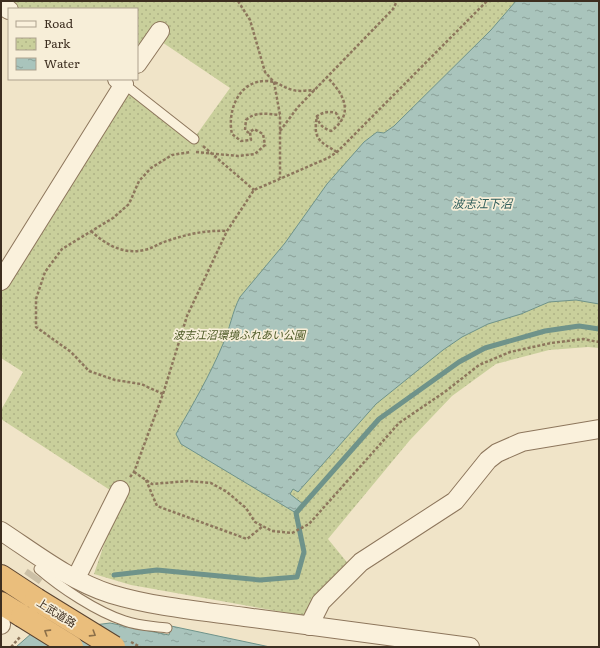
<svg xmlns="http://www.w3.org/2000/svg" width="600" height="648" font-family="Literata,'Noto Sans JP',serif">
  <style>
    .park { fill: url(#park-dots) }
    .water { fill: url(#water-ripples); stroke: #6f938a }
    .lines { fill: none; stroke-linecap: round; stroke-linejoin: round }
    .stream { stroke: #6f938a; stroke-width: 5 }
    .minor-tunnel { stroke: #ccc0a6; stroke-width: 18; stroke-dasharray: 18 9; stroke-linecap: butt }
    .service-casing { stroke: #8d765c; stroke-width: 11 }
    .minor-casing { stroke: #8d765c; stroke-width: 20 }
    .trunk-casing { stroke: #5b4430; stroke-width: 24 }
    .path { stroke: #8d765c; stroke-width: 2.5; stroke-dasharray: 3 2; stroke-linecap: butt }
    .service { stroke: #faf1dc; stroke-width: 9 }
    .minor { stroke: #faf1dc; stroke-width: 18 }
    .trunk { stroke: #eabe7c; stroke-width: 22 }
    .trunk-bridge-casing { stroke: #5b4430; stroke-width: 24; stroke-linecap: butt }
    .path-bridge { stroke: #8d765c; stroke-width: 2.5; stroke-dasharray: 3 2; stroke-linecap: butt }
    .trunk-bridge { stroke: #eabe7c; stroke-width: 22 }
    .oneway { stroke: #8b6f49 }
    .labels { text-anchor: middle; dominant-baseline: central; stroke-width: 3.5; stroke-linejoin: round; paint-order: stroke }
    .park-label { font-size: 11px; font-style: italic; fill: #4d5a26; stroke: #f7eed8 }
    .street-label { font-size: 11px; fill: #3d2e20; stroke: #f7eed8 }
    .water-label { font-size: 12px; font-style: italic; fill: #2f5d5a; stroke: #f7eed8 }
  </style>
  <defs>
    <pattern id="park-dots" width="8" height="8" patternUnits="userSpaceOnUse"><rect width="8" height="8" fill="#c9cf9b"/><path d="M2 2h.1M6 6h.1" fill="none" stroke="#aeb285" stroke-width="1.8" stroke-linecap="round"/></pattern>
    <pattern id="water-ripples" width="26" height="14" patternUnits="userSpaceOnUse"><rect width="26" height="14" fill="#a9c4bc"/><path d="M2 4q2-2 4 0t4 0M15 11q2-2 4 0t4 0" fill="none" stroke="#8ba098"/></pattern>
  </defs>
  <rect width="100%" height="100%" fill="#f0e4c8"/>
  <path class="park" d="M3 1H599V348L588 347 549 350 496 364 452 396 410 440 328 539 350 566 305 616 131 585 94 574 114 515 113 492 1 419V410L23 372 1 358V289L127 90 192 141 230 88 150 34 137 57V9H16Z"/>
  <path class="water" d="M516 1H599V304L576 300 549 302 521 314 488 324 462 337 443 350 376 404 298 492 293 489 290 494 303 504 296 513 181 444 176 434C193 404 210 375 223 344 230 329 232 312 240 297L285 243 327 184 364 142 377 132 384 133 394 126 491 30Z
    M110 623 169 635 171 626 270 647H16L32 633Z"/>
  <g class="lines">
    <path class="stream" d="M114 575 157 570 260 580 297 577 304 552 296 513 379 419 459 362 485 348 545 331 579 326 599 329"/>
    <path class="minor-tunnel" d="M16 601 35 574"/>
    <g class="service-casing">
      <path id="service" d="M124 84 194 139
        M39 569C61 588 97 612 125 621 138 626 153 626 167 628"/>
    </g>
    <g class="minor-casing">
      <path id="minor" d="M1 5 9 10
        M137 64 160 31
        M1 281 124 84 117 79
        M1 531C36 554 70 581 111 594 154 607 201 611 245 617 320 627 395 637 470 647
        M76 578 120 490
        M1 625V624
        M309 626 321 602 361 562 455 501 488 460 497 453 522 442 599 429"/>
    </g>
    <g class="trunk-casing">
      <path id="trunk" d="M1 576 36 599
        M1 603 22 616"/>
    </g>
    <path class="path" d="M238 1 250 20 265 72 274 82 280 115V178
      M317 116C319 125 323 128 331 131 355 114 344 94 327 77
      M280 131 298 107 393 9 397 1
      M249 133 245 130 246 120C256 111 267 114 280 115
      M203 146 254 190
      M196 152 238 156 255 154 265 145 263 134 254 129 250 132 251 140 241 141 232 134C227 112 238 82 264 81 276 80 283 88 293 90 300 92 308 90 315 90
      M337 152C318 141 313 138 317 116 324 112 328 111 336 113L341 122
      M91 231C105 244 123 255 144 250 152 249 159 243 167 241 187 234 206 230 227 231
      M163 394 141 384 115 380 89 371 71 352 36 327V299L45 272 62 249 113 218 129 204 139 181 151 168 172 155 191 152
      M134 472 152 484 188 481 211 483 227 492 246 508 255 522 272 531 292 533 309 524 399 423 446 391 479 365 510 352 551 343 583 339 599 342
      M130 477 134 472 163 394 187 316 227 231 254 190 328 158 337 152 487 1
      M146 480 157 506 247 539 263 526
      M11 647 20 637"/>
    <use href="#service" class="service"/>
    <use href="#minor" class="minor"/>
    <use href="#trunk" class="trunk"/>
    <g class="trunk-bridge-casing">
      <path id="trunk-bridge" d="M36 599 114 647
        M22 616 72 647"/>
    </g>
    <path class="path-bridge" d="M131 642 140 647"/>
    <use href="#trunk-bridge" class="trunk-bridge"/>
  </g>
  <defs><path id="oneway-chevron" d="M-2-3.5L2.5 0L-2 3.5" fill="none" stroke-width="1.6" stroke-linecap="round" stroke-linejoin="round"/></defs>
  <g class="oneway">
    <use href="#oneway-chevron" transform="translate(47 632) rotate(-148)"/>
    <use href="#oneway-chevron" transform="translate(93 634) rotate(32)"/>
  </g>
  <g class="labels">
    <g class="park-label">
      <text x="239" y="334">波志江沼環境ふれあい公園</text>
    </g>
    <g class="street-label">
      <text transform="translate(57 612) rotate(32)">上武道路</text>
    </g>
    <g class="water-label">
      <text x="482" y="203">波志江下沼</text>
    </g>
  </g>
  <rect width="600" height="648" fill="none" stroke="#3d2e20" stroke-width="4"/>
  <rect x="8" y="8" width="130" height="72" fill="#f7eed8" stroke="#ada18e"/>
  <rect x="16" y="21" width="20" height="6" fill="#faf1dc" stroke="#ada18e"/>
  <text x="44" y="28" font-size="12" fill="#3d2e20">Road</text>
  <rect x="16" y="38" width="20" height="12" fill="url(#park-dots)" stroke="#ada18e"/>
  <text x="44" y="48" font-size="12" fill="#3d2e20">Park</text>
  <rect x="16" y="58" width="20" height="12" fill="url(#water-ripples)" stroke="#ada18e"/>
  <text x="44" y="68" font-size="12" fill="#3d2e20">Water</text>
</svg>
